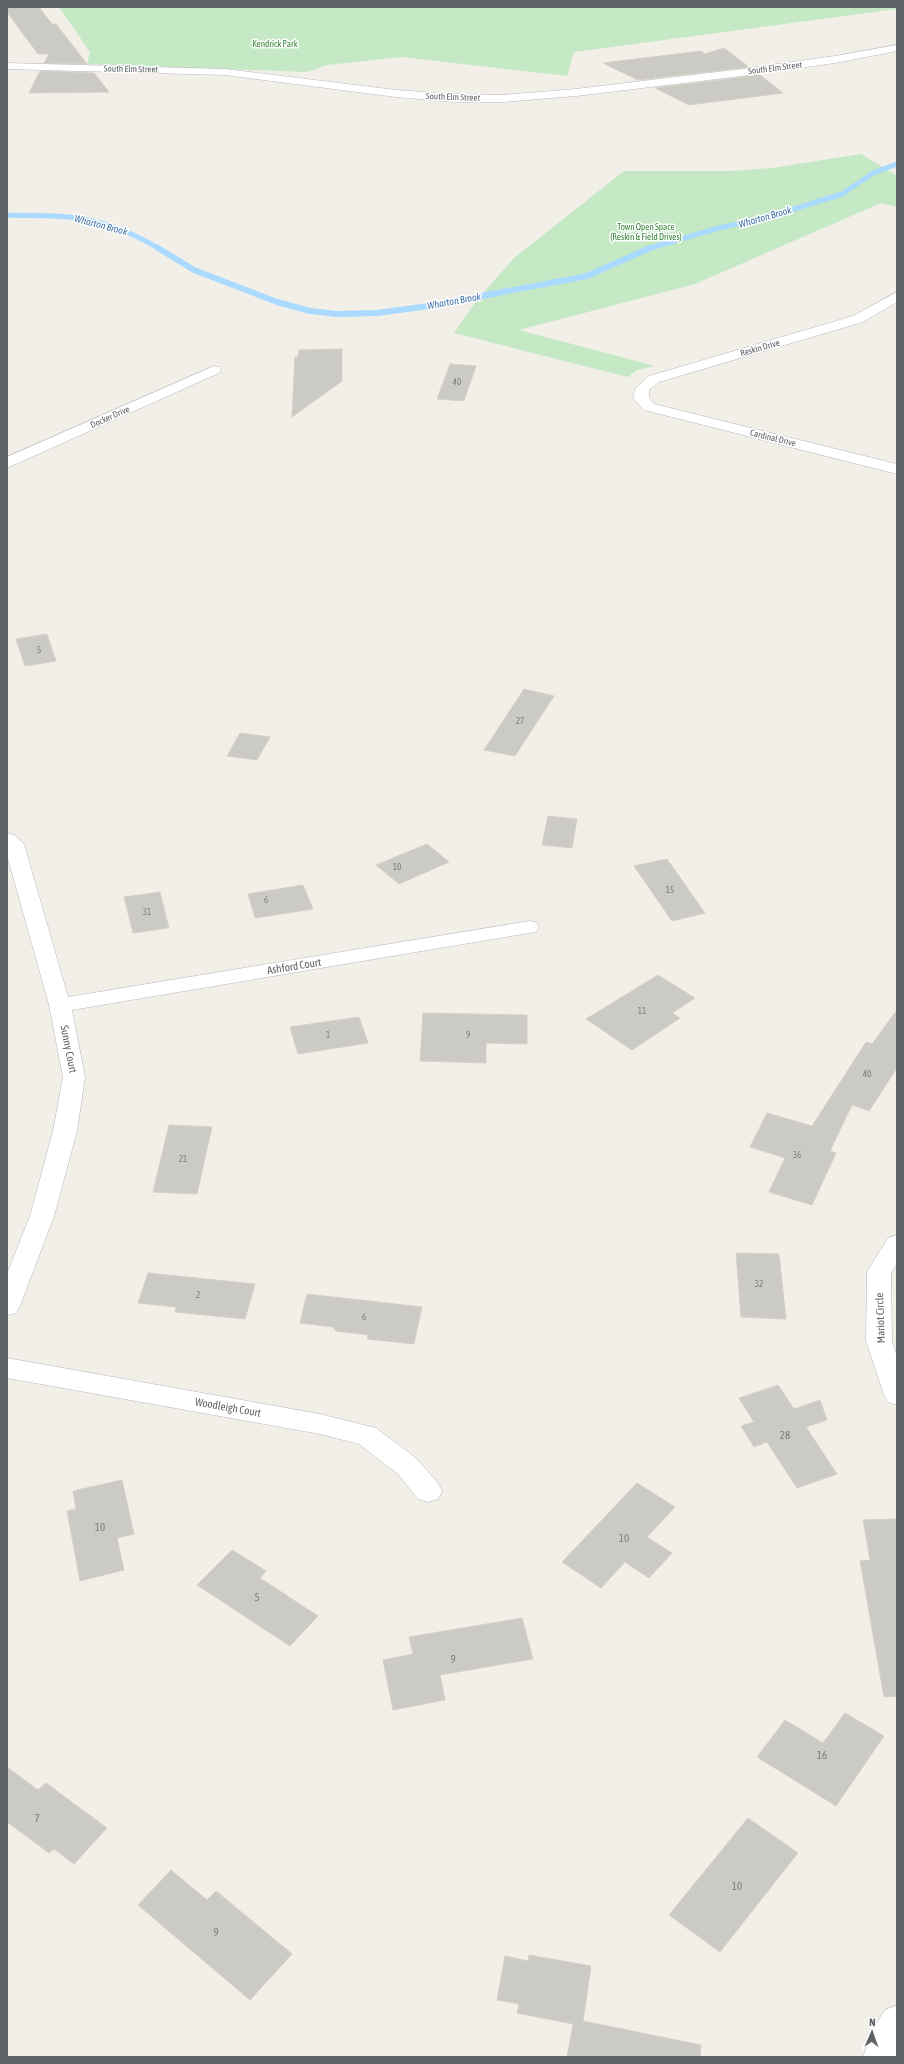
<svg xmlns="http://www.w3.org/2000/svg" width="904" height="2064" font-family="'Asap Condensed',sans-serif">
  <style>
    .green { fill: #c5e8c5 }
    .lines { fill: none; stroke-linecap: round; stroke-linejoin: round }
    .stream-far1 { stroke: #aadaff; stroke-width: 5 }
    .stream { stroke: #aadaff; stroke-width: 6 }
    .building { fill: #cccac5; stroke: #d6d1c6 }
    .minor-casing { stroke: #b5b8bc; stroke-width: 1 }
    .secondary-casing { stroke: #b6babf; stroke-width: 1 }
    .minor { fill: #fff; fill-rule: evenodd }
    .secondary { fill: #fff; fill-rule: evenodd }
    .labels { text-anchor: middle; dominant-baseline: central; stroke-width: 3; stroke-linejoin: round; paint-order: stroke }
    .far-park-label { font-size: 9px; fill: #348238; stroke: #fff }
    .far-street-label { font-size: 9px; fill: #5f6368; stroke: #fff }
    .number-label { font-size: 9px; fill: #7a7d7f }
    .far-water-label { font-size: 10px; font-style: italic; fill: #4174aa; stroke: #fff }
    .street-label { font-size: 11px; fill: #5f6368; stroke: #fff }
    .near-number-label { font-size: 11px; fill: #7a7d7f }
  </style>
  <rect width="100%" height="100%" fill="#f1efe8"/>
  <path class="green" d="M59 7H897V9L574 52 567 76 402 57 327 65 307 72 87 64 90 52Z
    M861 154 897 176V207L881 203 695 284 519 330 655 366 637 370 628 377 454 333 477 300 514 258 624 171H732L772 168Z"/>
  <g class="lines">
    <path class="stream-far1" d="M7 215C28 216 49 215 69 217 101 220 133 233 160 249
      M647 249 715 229 775 215 842 194 873 173 897 164"/>
    <path class="stream" d="M158 248 194 270 277 302 310 311 337 314 377 313 429 306 587 276 650 248"/>
  </g>
  <path class="building" d="M7 7H39L52 24H56L87 64 44 63 49 54H38L7 12Z
    M724 48 749 67 638 80 603 63 701 51 705 54Z
    M40 71 94 73 109 92 29 93Z
    M760 75 783 93 689 105 655 88Z
    M342 349V381L292 417 295 357H298L299 350Z
    M450 364 476 366 464 401 437 399Z
    M47 634 56 661 25 666 16 639Z
    M524 689 554 696 515 756 484 750Z
    M240 733 270 737 257 760 227 756Z
    M548 816 577 819 572 848 542 845Z
    M427 844 449 862 399 884 376 865Z
    M667 859 705 913 672 921 634 866Z
    M303 885 313 909 255 918 248 894Z
    M160 892 169 928 133 933 124 897Z
    M658 975 695 998 672 1013 680 1018 632 1050 586 1019Z
    M897 1010V1068L869 1111 852 1105 830 1151 836 1153 812 1205 769 1192 785 1158 750 1147 767 1113 812 1126 866 1042 872 1044Z
    M423 1013 527 1015V1044L486 1043V1063L420 1061Z
    M359 1017 368 1043 298 1054 290 1027Z
    M169 1125 212 1127 197 1194 153 1192Z
    M736 1253 779 1254 786 1319 741 1317Z
    M148 1273 255 1284 245 1319 175 1312 176 1307 138 1303Z
    M307 1294 422 1307 414 1344 367 1339 368 1335 336 1331 333 1327 300 1323Z
    M778 1385 794 1409 820 1400 827 1420 806 1427 837 1474 797 1488 767 1442 754 1447 741 1426 754 1422 739 1398Z
    M122 1480 134 1534 117 1538 124 1570 80 1581 67 1511 76 1509 73 1491Z
    M637 1483 675 1507 647 1537 672 1553 649 1578 625 1562 601 1588 562 1562Z
    M897 1519V1696L884 1697 860 1561 870 1560 863 1520Z
    M232 1550 266 1571 260 1578 318 1616 290 1646 197 1585Z
    M522 1618 533 1659 440 1675 445 1700 393 1710 383 1660 413 1654 409 1637Z
    M845 1713 884 1736 836 1806 757 1757 785 1720 823 1743Z
    M7 1767 38 1790 46 1783 107 1828 74 1864 54 1849 49 1853 7 1822Z
    M748 1818 798 1853 720 1952 669 1915Z
    M171 1870 207 1900 216 1891 292 1954 250 2000 138 1905Z
    M529 1955 591 1966 583 2021 701 2045 700 2057H567L573 2024 517 2013 519 2004 497 2000 505 1956 528 1961Z"/>
  <g class="lines">
    <g class="minor-casing">
      <path id="minor" d="M897 292V302L863 322 659 382 649 390V397L654 404 897 464V474L644 410 633 398 635 389 649 376 853 316Z
        M214 366 219 367 221 370 219 373 7 468V457Z
        M7 833 14 835 24 844 68 997 529 921 536 922 539 927 536 932 529 933 72 1010 85 1077 77 1131 54 1216 20 1306 16 1313 7 1315V1274L30 1216 53 1131 63 1077 49 1005 7 855Z
        M897 1235V1264L891 1273 892 1341 897 1357V1405L888 1402 884 1395 866 1341 867 1272 888 1238Z
        M7 1358 320 1414 376 1428 416 1458 438 1483 442 1491 438 1499 428 1502 418 1499 398 1474 359 1444 320 1434 7 1378Z
        M897 2005V2057H863L874 2027 885 2010Z"/>
    </g>
    <g class="secondary-casing">
      <path id="secondary" d="M897 45V51L835 63 742 76 576 96 503 102H454L396 97 225 75 7 69V63L225 69 396 90 454 94 503 95 576 89 742 69 835 56Z"/>
    </g>
    <use href="#minor" class="minor"/>
    <use href="#secondary" class="secondary"/>
  </g>
  <g class="labels">
    <g class="far-park-label">
      <text x="275" y="44">Kendrick Park</text>
      <text x="646" y="227">Town Open Space<tspan x="646" dy="10">(Reskin &amp; Field Drives)</tspan></text>
    </g>
    <g class="far-street-label">
      <text transform="translate(775 68) rotate(-7)">South Elm Street</text>
      <text transform="translate(131 69) rotate(1)">South Elm Street</text>
      <text transform="translate(453 97) rotate(2)">South Elm Street</text>
      <text transform="translate(760 348) rotate(-16)">Reskin Drive</text>
      <text transform="translate(110 417) rotate(-24)">Docker Drive</text>
      <text transform="translate(773 438) rotate(14)">Cardinal Drive</text>
    </g>
    <g class="number-label">
      <text x="457" y="382">40</text>
      <text x="39" y="650">5</text>
      <text x="520" y="721">27</text>
      <text x="397" y="867">10</text>
      <text x="670" y="890">15</text>
      <text x="266" y="900">6</text>
      <text x="147" y="912">31</text>
      <text x="642" y="1011">11</text>
      <text x="328" y="1035">1</text>
      <text x="468" y="1035">9</text>
      <text x="867" y="1074">40</text>
      <text x="797" y="1155">36</text>
      <text x="183" y="1159">21</text>
      <text x="759" y="1284">32</text>
      <text x="198" y="1295">2</text>
      <text x="364" y="1317">6</text>
    </g>
    <g class="far-water-label">
      <text transform="translate(765 217) rotate(-16)">Wharton Brook</text>
      <text transform="translate(101 225) rotate(15)">Wharton Brook</text>
      <text transform="translate(454 301) rotate(-10)">Wharton Brook</text>
    </g>
    <g class="street-label">
      <text transform="translate(294 966) rotate(-9)">Ashford Court</text>
      <text transform="translate(69 1049) rotate(79)">Sunny Court</text>
      <text transform="translate(880 1318) rotate(-92)">Mariot Circle</text>
      <text transform="translate(228 1407) rotate(10)">Woodleigh Court</text>
    </g>
    <g class="near-number-label">
      <text x="785" y="1435">28</text>
      <text x="100" y="1527">10</text>
      <text x="624" y="1538">10</text>
      <text x="257" y="1597">5</text>
      <text x="453" y="1659">9</text>
      <text x="822" y="1755">16</text>
      <text x="37" y="1818">7</text>
      <text x="737" y="1886">10</text>
      <text x="216" y="1932">9</text>
    </g>
  </g>
  <rect width="904" height="2064" fill="none" stroke="#5f6368" stroke-width="16"/>
  <g transform="translate(872 2032) rotate(2)" stroke="#ffffff" stroke-width="3" paint-order="stroke">
  <path d="M0-3L7 15L0 10L-7 15Z" fill="#5f6368"/>
  <text y="-6" font-size="11" font-weight="bold" text-anchor="middle" fill="#5f6368">N</text>
  </g>
</svg>
